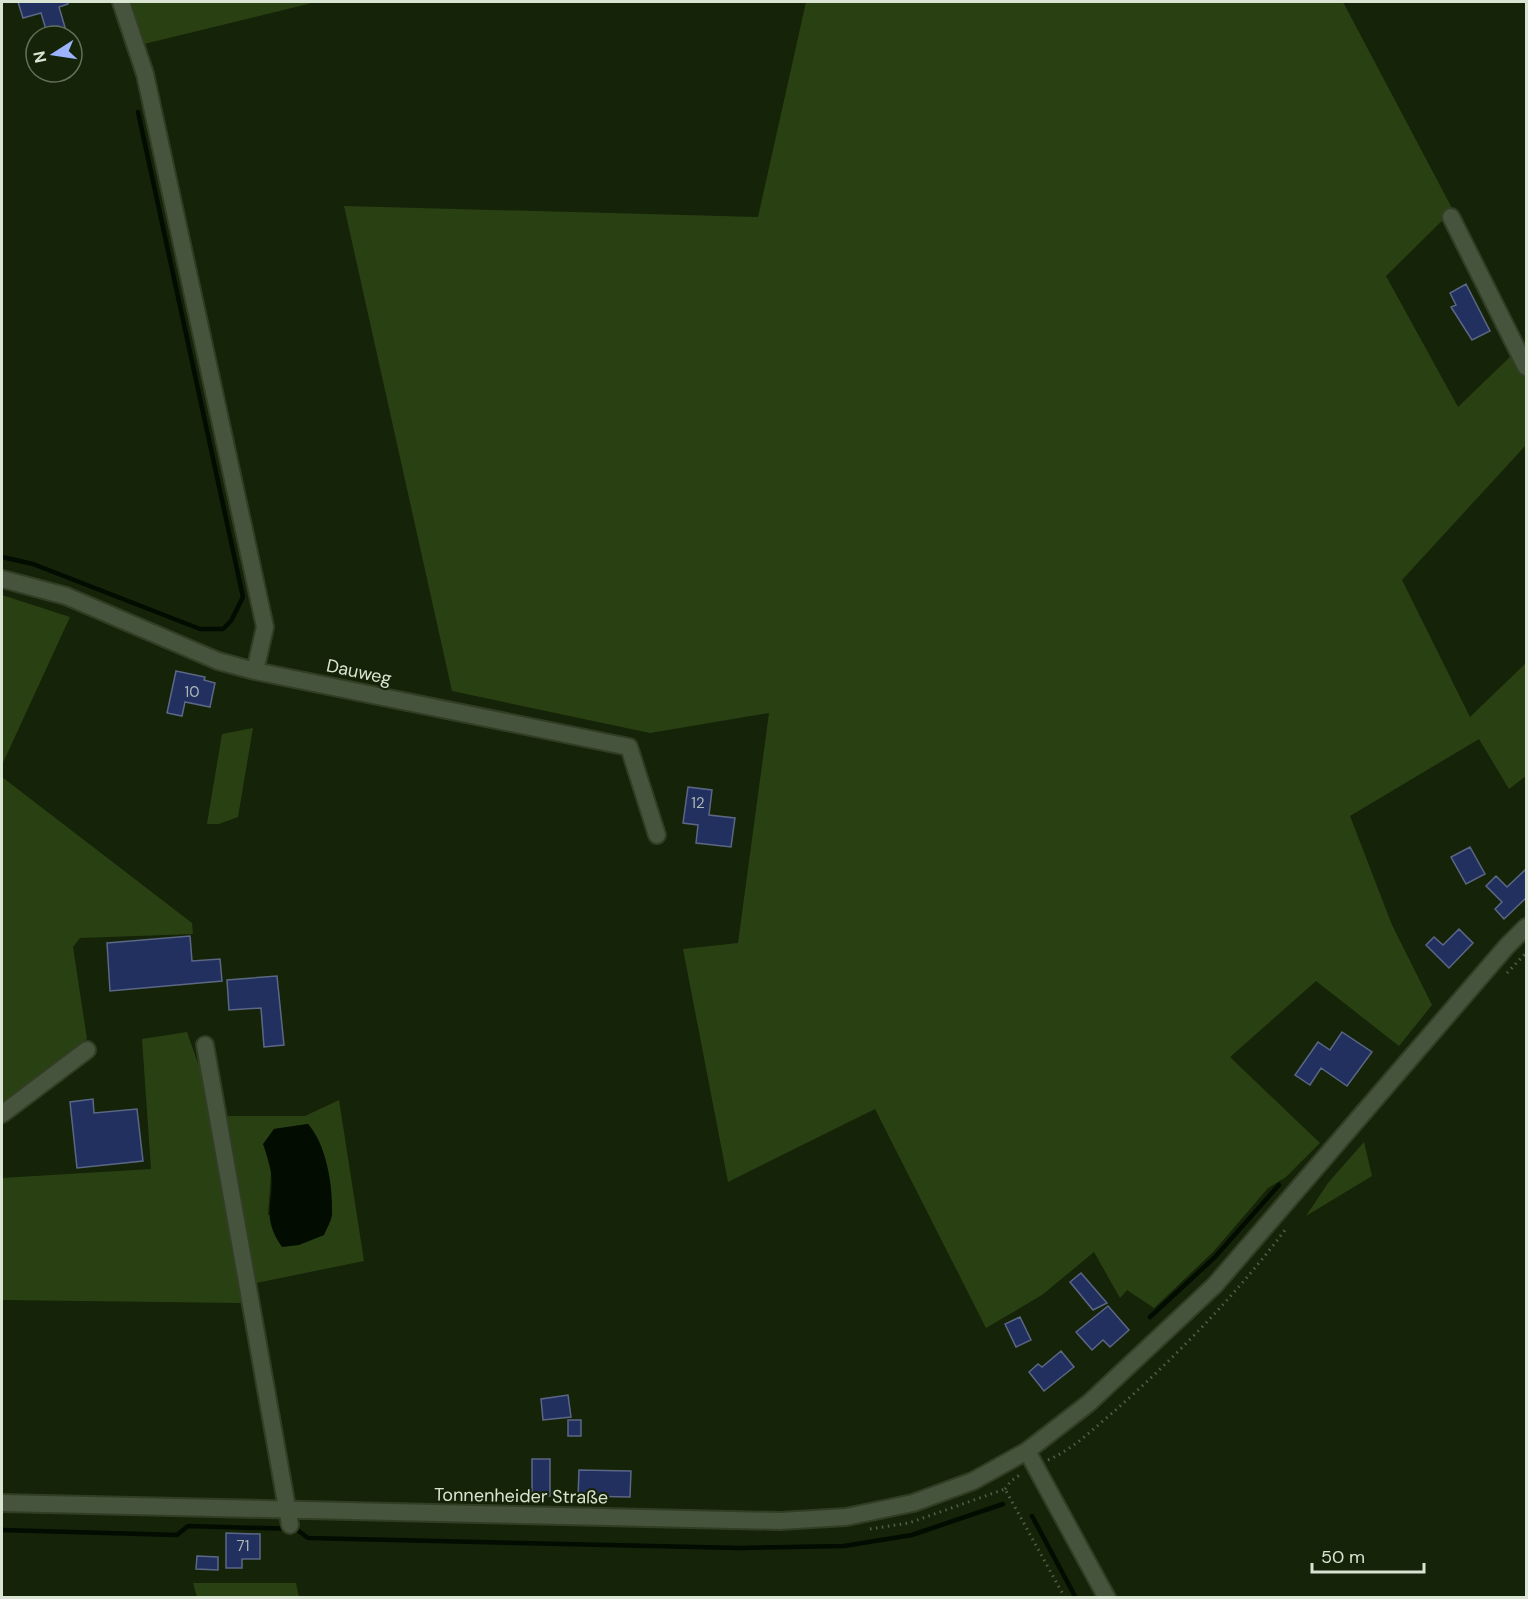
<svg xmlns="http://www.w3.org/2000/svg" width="1528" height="1599" font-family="'DM Sans',sans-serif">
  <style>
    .green { fill: #294112; fill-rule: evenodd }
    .water { fill: #020c00 }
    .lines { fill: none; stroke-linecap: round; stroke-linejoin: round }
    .stream { stroke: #020c00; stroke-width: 4.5 }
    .building { fill: #223060; stroke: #5c6785; stroke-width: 1.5 }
    .minor-casing { stroke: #313e24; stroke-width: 20 }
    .path { stroke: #536048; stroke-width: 3; stroke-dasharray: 1.5 4.5; stroke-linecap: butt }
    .minor { stroke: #46533d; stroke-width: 16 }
    .labels { text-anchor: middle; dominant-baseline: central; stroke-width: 4.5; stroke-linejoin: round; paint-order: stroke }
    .number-label { font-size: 15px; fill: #acb7b6 }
    .street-label { font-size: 18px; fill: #dae4d3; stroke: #152308 }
  </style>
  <rect width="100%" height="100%" fill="#152308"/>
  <path class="green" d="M129 2H316L144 44Z
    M806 2H1343L1453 210 1386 276 1458 407 1514 353 1526 376V445L1402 580 1470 717 1526 663V776L1509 789 1479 739 1350 816 1392 925 1432 1005 1399 1046 1316 981 1230 1057 1320 1143 1286 1177 1268 1188 1213 1252 1154 1308 1127 1290 1120 1298 1094 1252 1042 1295 986 1328 875 1109 728 1182 683 949 738 943 769 713 650 733 452 691 344 206 758 217Z
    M2 595 70 617 2 765Z
    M253 728 238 817 219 824H207L222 734Z
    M2 777 192 923 193 934 80 938 73 947 87 1039 2 1103Z
    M187 1032 200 1069 241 1303 2 1300V1178L151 1169 142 1039Z
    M339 1100 364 1261 256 1283 225 1116H305ZM308 1124C329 1148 329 1183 332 1215H268L271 1173 264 1144 274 1129Z
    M1364 1142 1372 1176 1306 1216 1328 1183Z
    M193 1583H296L299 1597H197Z"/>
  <path class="water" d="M308 1124C326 1145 333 1184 332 1213 332 1220 327 1228 324 1235L299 1245 282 1247C260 1215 275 1204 271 1172 270 1163 266 1153 263 1144L274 1129Z"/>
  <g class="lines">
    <path class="stream" d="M2 557 33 564 200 629H223L231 621 243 597 138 112
      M1150 1317 1215 1257 1279 1185
      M1032 1516 1076 1598
      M2 1530 177 1535 188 1526 296 1529 308 1538 740 1548 844 1546 912 1535 1003 1504"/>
  </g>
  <path class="building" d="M18 2H68V4L59 7 67 34 48 36 41 13 23 18Z
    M1466 284 1490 331 1472 340 1451 307 1456 305 1450 293Z
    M176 671 205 677 204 680 215 683 210 707 185 702 182 716 167 713Z
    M688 787 712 790 709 815 735 818 731 847 696 843 698 825 683 823Z
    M1470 847 1485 874 1466 884 1451 857Z
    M1527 868V897L1504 919 1495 909 1502 902 1486 886 1496 876 1507 887Z
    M1459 929 1473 943 1449 968 1426 945 1434 937 1443 945Z
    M190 936 192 961 220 959 222 981 110 991 107 943Z
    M277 976 284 1045 264 1047 261 1008 229 1010 227 980Z
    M1342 1032 1372 1052 1347 1086 1321 1068 1310 1085 1295 1075 1318 1042 1330 1050Z
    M93 1099 94 1113 137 1109 143 1161 77 1168 70 1102Z
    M1081 1273 1107 1303 1093 1310 1070 1282Z
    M1108 1306 1129 1330 1110 1347 1103 1340 1092 1350 1076 1332Z
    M1020 1317 1031 1340 1016 1347 1005 1324Z
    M1061 1351 1074 1367 1044 1391 1029 1372 1038 1364 1042 1367Z
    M568 1395 571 1417 543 1420 541 1399Z
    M568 1420H581V1436H568Z
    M532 1459H550V1496H532Z
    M579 1470 631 1471 630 1497 578 1496Z
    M226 1533 260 1534V1559H242V1568H226Z
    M197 1556 218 1557V1570L196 1569Z"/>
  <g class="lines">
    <g class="minor-casing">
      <path id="minor" d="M121 2 145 74 265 627 255 671
        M1451 217 1526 367
        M2 579 66 596 218 661 255 671 629 747 657 835
        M205 1045 290 1525
        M2 1114 87 1050
        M1027 1451 1107 1598
        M2 1503 780 1521 846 1517 913 1503 973 1481 1027 1451 1089 1403 1215 1285 1507 946 1526 927"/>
    </g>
    <path class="path" d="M1507 973 1526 953
      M1048 1460C1073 1449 1091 1431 1111 1414 1173 1360 1236 1295 1285 1230
      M1005 1489 1011 1481 1021 1474
      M870 1529 909 1523 1005 1489 1065 1598"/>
    <use href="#minor" class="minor"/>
  </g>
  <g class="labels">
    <g class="number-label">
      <text x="192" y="692">10</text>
      <text x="698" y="803">12</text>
      <text x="243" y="1546">71</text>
    </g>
    <g class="street-label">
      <text transform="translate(359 672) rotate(12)">Dauweg</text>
      <text transform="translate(521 1496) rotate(1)">Tonnenheider Straße</text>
    </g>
  </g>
  <rect width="1528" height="1599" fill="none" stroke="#dae4d3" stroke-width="6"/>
  <g transform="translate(54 54) rotate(258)"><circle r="28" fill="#152308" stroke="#647059" stroke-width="1.5"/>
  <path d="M0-4.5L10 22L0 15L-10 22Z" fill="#9bb4fd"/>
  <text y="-9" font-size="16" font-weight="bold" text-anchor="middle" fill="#dae4d3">N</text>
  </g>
  <path d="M1312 1563v9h112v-9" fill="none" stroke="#dae4d3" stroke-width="3"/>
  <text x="1321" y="1563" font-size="18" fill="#dae4d3" stroke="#152308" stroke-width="4.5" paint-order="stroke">50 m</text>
</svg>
